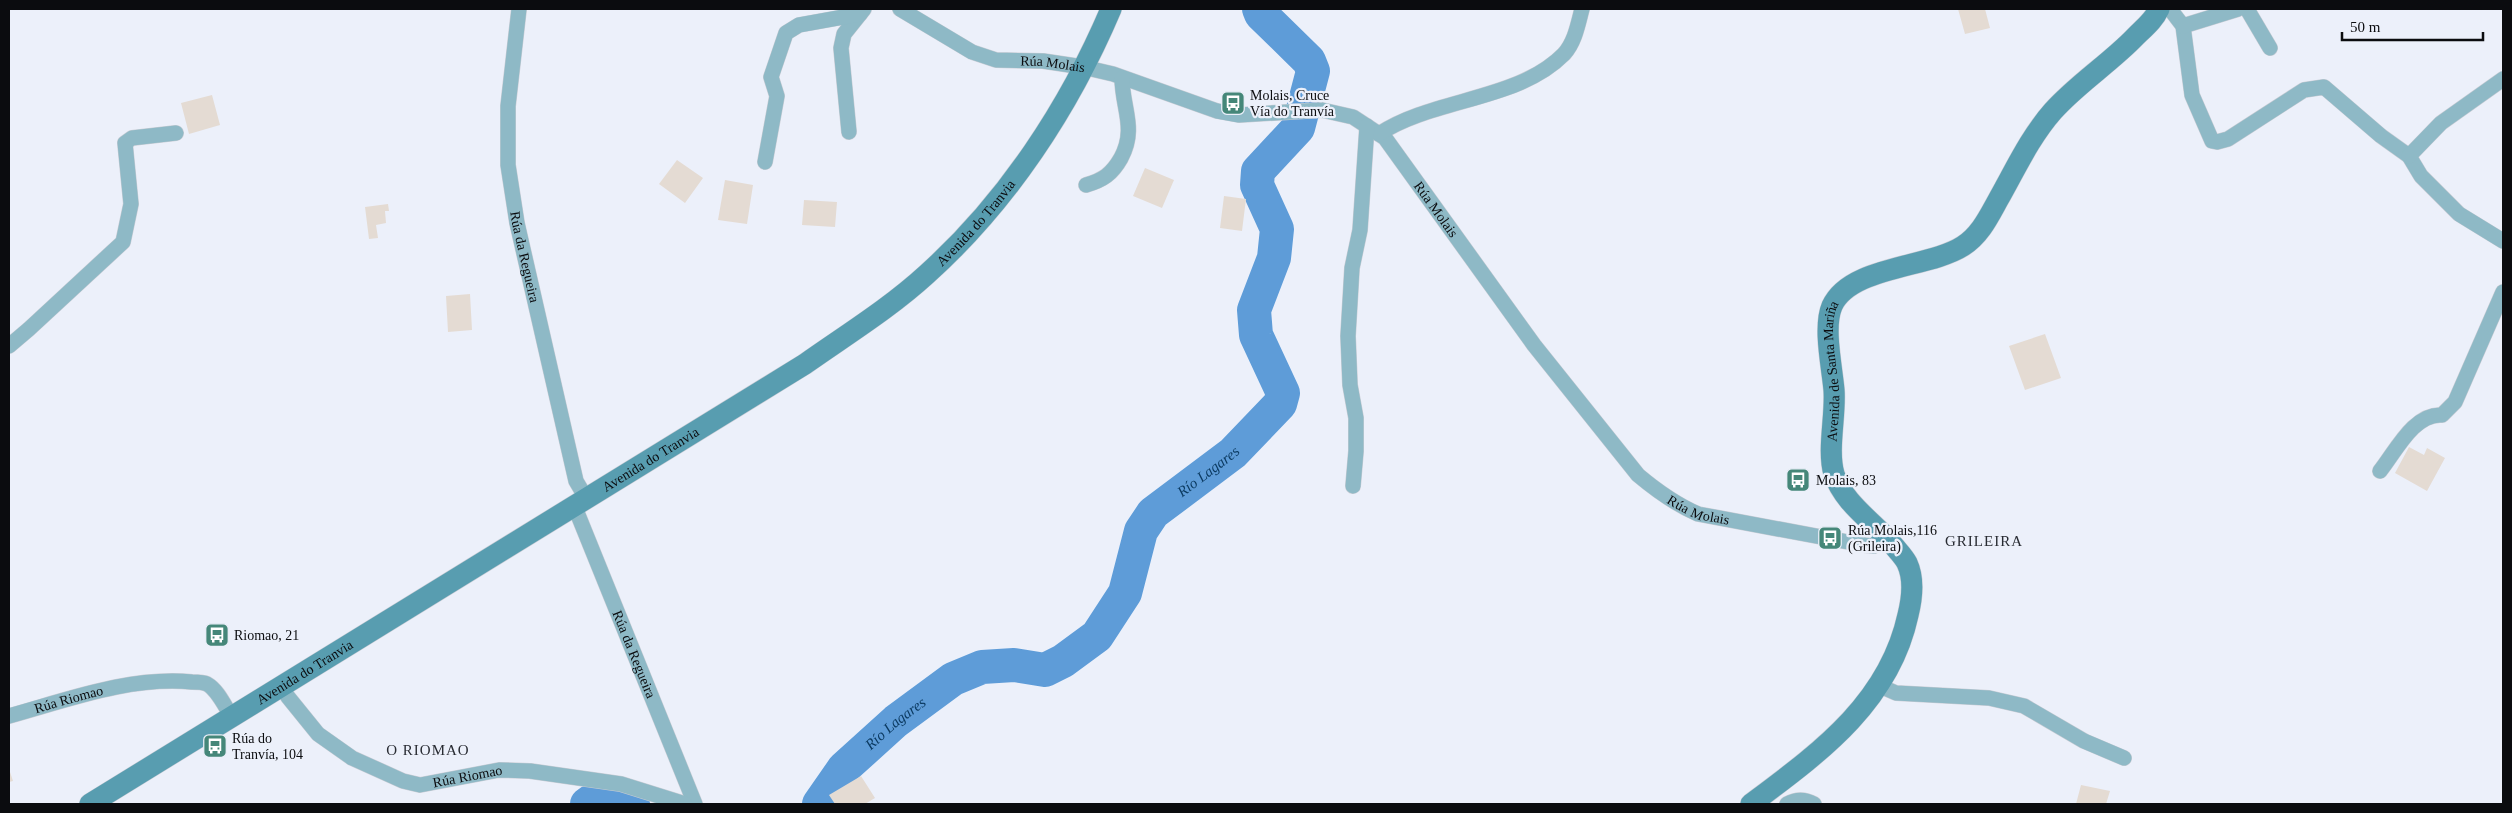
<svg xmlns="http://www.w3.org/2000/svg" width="2512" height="813" font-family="'Times New Roman',serif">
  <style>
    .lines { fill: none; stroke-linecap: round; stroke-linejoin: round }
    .river { stroke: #5e9cd8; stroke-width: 34 }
    .building { fill: #e4dbd3 }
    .minor-casing { stroke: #c8ccd4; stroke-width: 16 }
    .secondary-casing { stroke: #c8ccd4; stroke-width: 22 }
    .minor { stroke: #8eb9c6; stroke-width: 15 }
    .secondary { stroke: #589db0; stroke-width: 21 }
    .labels { text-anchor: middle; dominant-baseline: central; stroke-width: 4.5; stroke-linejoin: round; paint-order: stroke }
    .street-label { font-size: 14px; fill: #0b0c0f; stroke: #ecf0fa }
    .poi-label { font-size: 14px; fill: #0b0c0f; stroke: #ecf0fa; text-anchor: start }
    .water-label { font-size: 15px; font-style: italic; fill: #0b3a61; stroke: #ecf0fa }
    .neighbourhood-label { font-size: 15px; letter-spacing: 1px; fill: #282b32; stroke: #ecf0fa }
  </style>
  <rect width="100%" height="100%" fill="#ecf0fa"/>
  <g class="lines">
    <g class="river">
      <path d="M587 804C598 794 621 800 633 804"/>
      <path id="s1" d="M819 804 844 768 896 721 953 679 982 667 1014 665 1045 670 1063 661 1097 636 1125 593 1141 531 1153 513 1233 453 1280 404 1283 393 1256 335 1254 310 1274 258 1277 229 1257 185 1258 171 1298 128 1313 71 1309 61 1261 14 1259 9"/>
    </g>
  </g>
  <path class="building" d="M1958 9H1985L1990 28 1965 34Z
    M212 95 220 125 189 134 181 103Z
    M677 160 703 178 685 203 659 184Z
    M1145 168 1174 180 1162 208 1133 196Z
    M725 180 753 185 747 224 718 220Z
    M1224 196 1246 199 1242 231 1220 228Z
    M804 200 837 202 835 227 802 225Z
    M388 204 389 211H385L386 223 376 225 378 238 369 239 365 207Z
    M470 294 472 330 448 332 446 296Z
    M2045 334 2061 378 2025 390 2009 346Z
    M2409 447 2424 455 2427 448 2445 458 2427 491 2395 473Z
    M9 769 13 781 9 782Z
    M861 776 875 798 865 804H835L829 795Z
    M2081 785 2110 791 2106 804H2076Z"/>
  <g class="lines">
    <g class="minor-casing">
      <g id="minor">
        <path id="s2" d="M519 9 508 106V165L517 223 576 481 586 498"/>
        <path id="s3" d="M900 9 972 52 996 60 1043 61 1083 67 1113 74 1217 111 1239 115 1322 110 1353 117 1385 138 1534 345 1638 475C1657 491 1675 504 1698 514L1864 545 1874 546 1887 539"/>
        <path d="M2170 9 2183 26 2192 95 2212 141 2217 142 2228 139 2304 90 2324 87 2381 136 2409 156 2421 176 2459 214 2503 241"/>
        <path d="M2247 9 2270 48"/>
        <path d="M2183 26 2238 9"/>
        <path d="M849 132 841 48 844 34 860 14"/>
        <path d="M1379 134C1433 98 1518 101 1564 54 1575 42 1578 24 1582 9"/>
        <path d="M2409 156 2441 123 2503 79"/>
        <path d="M765 162 777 96 771 77 786 33 799 25 860 14 864 9"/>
        <path d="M1086 185C1103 180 1112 174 1121 158 1137 128 1122 108 1122 78"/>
        <path d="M9 346 29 329 123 242 131 204 125 143 132 138 176 133"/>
        <path d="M2380 471C2396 451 2414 413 2442 415L2455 402 2503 292"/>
        <path d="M1353 486 1356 451V418L1350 385 1348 336 1352 268 1360 230 1367 126"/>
        <path id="s4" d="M574 505 695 804"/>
        <path id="s5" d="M281 686 288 697 318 734 352 758 403 781 420 785 499 770 530 771 621 784 685 804"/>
        <path d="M1880 686 1896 693 1989 698 2024 706 2084 741 2124 758"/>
        <path id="s6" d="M9 716C67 700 130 676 192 682 196 682 203 682 207 684 218 690 225 707 232 717"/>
        <path d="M1787 804C1796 799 1805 799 1814 804"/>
      </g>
    </g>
    <g class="secondary-casing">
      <g id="secondary">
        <path id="s7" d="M90 804 805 364C846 335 890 308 927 274 1007 202 1069 108 1111 9"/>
        <path id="s8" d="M1751 804C1819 753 1889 703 1908 615 1912 599 1914 578 1907 563 1904 557 1898 551 1894 546 1874 522 1844 504 1834 474 1827 450 1836 415 1834 390 1832 367 1823 327 1832 306 1850 266 1929 268 1963 246 1980 235 1988 218 1998 200 2015 170 2030 137 2053 111 2077 84 2110 63 2135 37 2144 28 2154 20 2159 9"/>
      </g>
    </g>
    <use href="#minor" class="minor"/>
    <use href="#secondary" class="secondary"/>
  </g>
  <defs>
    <g id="bus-square" transform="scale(1.25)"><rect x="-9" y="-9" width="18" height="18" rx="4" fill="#458779" stroke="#ecf0fa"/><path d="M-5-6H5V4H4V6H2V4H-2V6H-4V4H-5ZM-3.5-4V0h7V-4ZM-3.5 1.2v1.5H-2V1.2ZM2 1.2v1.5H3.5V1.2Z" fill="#fff"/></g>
  </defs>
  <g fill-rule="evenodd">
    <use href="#bus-square" x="1233" y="103"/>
    <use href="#bus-square" x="1798" y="480"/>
    <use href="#bus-square" x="1830" y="538"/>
    <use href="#bus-square" x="217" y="635"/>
    <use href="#bus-square" x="215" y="746"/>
  </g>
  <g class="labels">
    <g class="street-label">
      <text stroke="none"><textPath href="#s3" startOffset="166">Rúa Molais</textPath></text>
      <text stroke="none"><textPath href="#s3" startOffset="601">Rúa Molais</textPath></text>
      <text stroke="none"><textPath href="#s7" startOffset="1062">Avenida do Tranvia</textPath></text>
      <text stroke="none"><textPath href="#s2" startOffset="250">Rúa da Regueira</textPath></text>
      <text stroke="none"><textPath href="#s8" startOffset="524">Avenida de Santa Mariña</textPath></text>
      <text stroke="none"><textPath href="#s7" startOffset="658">Avenida do Tranvia</textPath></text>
      <text stroke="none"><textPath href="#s3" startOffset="1006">Rúa Molais</textPath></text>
      <text stroke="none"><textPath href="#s4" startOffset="161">Rúa da Regueira</textPath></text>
      <text stroke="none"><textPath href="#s7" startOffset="252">Avenida do Tranvia</textPath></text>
      <text stroke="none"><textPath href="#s6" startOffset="62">Rúa Riomao</textPath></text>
      <text stroke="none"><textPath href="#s5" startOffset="224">Rúa Riomao</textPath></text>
    </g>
    <g class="poi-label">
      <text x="1250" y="95">Molais, Cruce<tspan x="1250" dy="16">Vía do Tranvía</tspan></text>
      <text x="1816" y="480">Molais, 83</text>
      <text x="1848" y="530">Rúa Molais,116<tspan x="1848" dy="16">(Grileira)</tspan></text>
      <text x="234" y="635">Riomao, 21</text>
      <text x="232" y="738">Rúa do<tspan x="232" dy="16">Tranvía, 104</tspan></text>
    </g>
    <g class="water-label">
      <text stroke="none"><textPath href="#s1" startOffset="548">Río Lagares</textPath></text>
      <text stroke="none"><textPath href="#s1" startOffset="112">Río Lagares</textPath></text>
    </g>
    <g class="neighbourhood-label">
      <text x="1984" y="541">GRILEIRA</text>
      <text x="428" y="750">O RIOMAO</text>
    </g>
  </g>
  <rect width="2512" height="813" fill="none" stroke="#0b0c0f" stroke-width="20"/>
  <path d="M2342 32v8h141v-8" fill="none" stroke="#0b0c0f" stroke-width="2.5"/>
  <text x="2350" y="32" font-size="15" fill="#0b0c0f" stroke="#ecf0fa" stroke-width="4" paint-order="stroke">50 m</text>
</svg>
